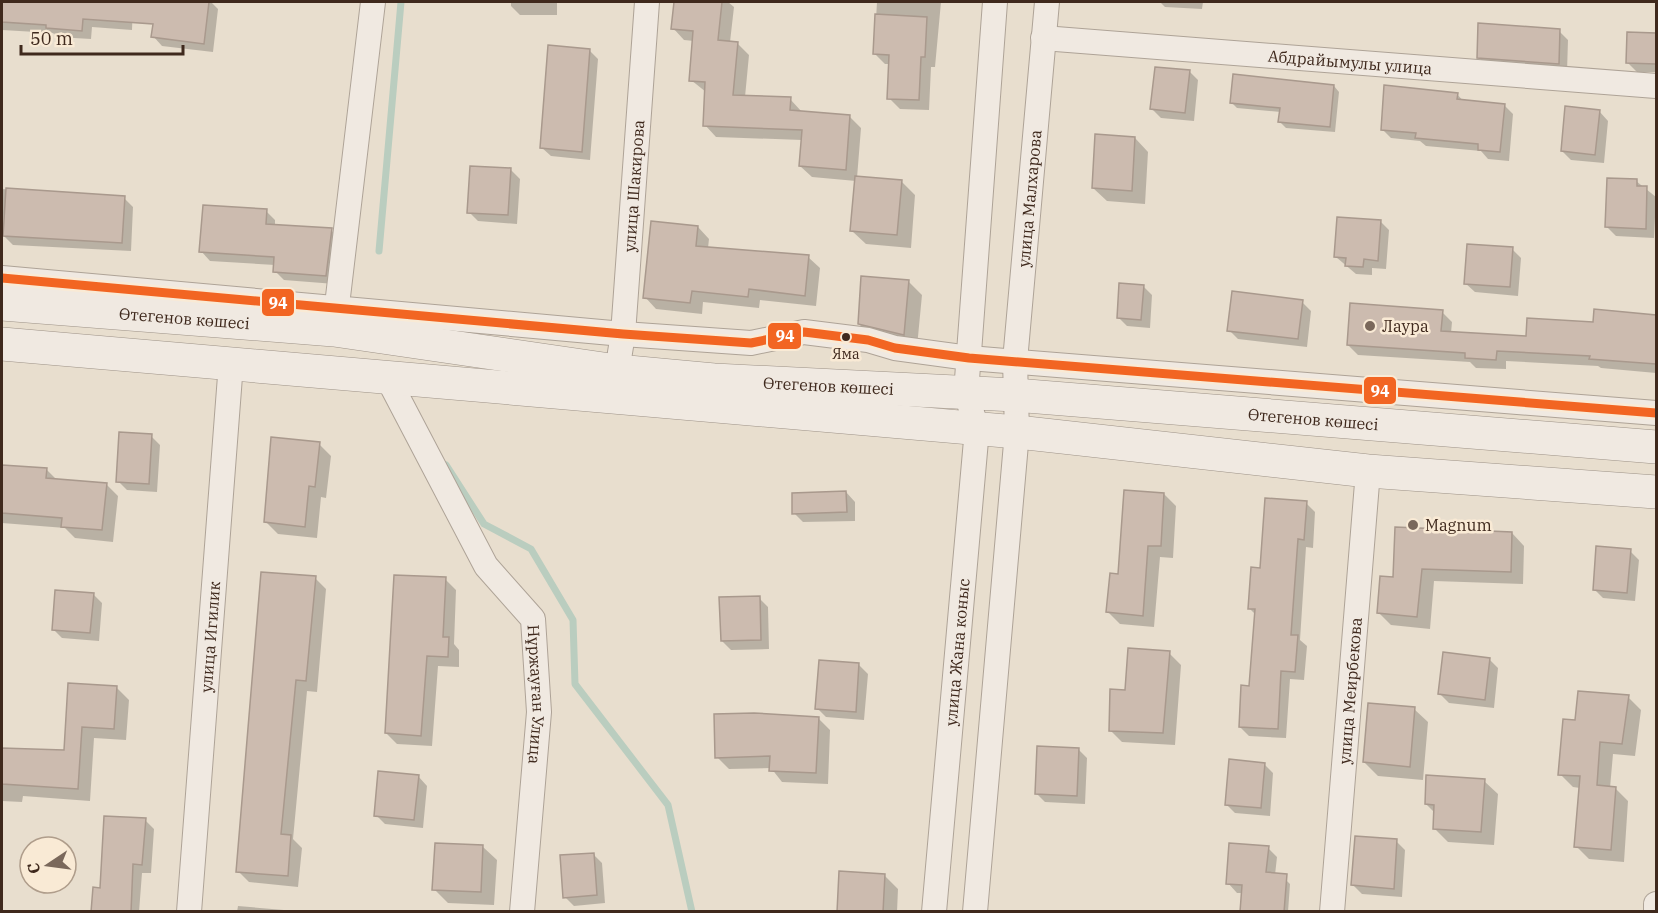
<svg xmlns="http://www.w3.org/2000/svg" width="1658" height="913" font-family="'IBM Plex Serif',serif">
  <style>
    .shadow { fill: #0003 }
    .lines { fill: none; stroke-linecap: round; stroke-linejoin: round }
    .stream { stroke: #bacdbf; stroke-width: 7 }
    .building { fill: #ccbbaf; stroke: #a9998d; stroke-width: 1.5 }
    .minor-casing { stroke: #aea397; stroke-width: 26 }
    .secondary-casing { stroke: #9d9287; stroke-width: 34 }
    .minor { stroke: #f0e9e1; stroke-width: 24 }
    .secondary { stroke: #f0e9e1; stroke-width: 33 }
    .bus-1-casing { stroke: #f9ead5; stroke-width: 14 }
    .bus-1 { stroke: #f26522; stroke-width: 9 }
    .poi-dot { fill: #7a685b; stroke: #f9ead5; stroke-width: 2 }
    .bus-dot { fill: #3f291d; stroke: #f9ead5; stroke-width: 2 }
    .labels { text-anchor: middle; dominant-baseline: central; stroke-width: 5; stroke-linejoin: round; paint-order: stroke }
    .bus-label { font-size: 14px; fill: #3f291d; stroke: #f9ead5 }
    .street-label { font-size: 16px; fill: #3f291d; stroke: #f9ead5 }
    .poi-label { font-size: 16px; fill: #3f291d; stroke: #f9ead5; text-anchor: start }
    .line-badge { stroke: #f9ead5; stroke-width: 2 }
    .badge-label { font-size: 16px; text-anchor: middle; font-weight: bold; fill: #fff }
  </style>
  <rect width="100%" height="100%" fill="#e8dece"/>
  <path class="shadow" d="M2 2H133L132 30 92 27 91 39 57 37 53 33 2 30Z
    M155 2H211L218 9 213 52 162 46 153 36Z
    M511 2H557V15H520L511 6Z
    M675 2H728L734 7 730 42 737 43 749 55 745 97 790 99 802 112 849 116 861 128 857 178 901 181 915 195 911 248 866 244 852 231 856 181 812 177 800 166 802 140 716 137 705 125 706 92 691 80 694 41 684 40 673 28Z
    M877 2H941L935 67H931L929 110 900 109 889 98 890 64H885L874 53Z
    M1160 2H1203L1202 9 1165 7Z
    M1559 31 1568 40 1567 72 1487 66 1478 57Z
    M1628 34 1656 35V72H1637L1628 63Z
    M589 50 598 59 590 160 551 156 541 147Z
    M1189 71 1198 80 1194 121 1161 118 1152 109Z
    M1334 86 1339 92 1335 132 1286 128 1280 122 1281 112 1237 108 1231 102Z
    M1457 94 1464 102 1504 105 1513 114 1509 161 1488 159 1481 151 1426 146 1420 141 1391 138 1382 129Z
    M1599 111 1608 121 1604 163 1571 160 1562 151Z
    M1135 138 1148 152 1145 204 1107 201 1093 188Z
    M511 170 520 179 517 224 478 221 469 212Z
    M1636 181 1656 197 1654 238 1616 236 1607 227Z
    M2 189 124 198 133 207 131 251 13 245 4 236Z
    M266 211 275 220V226L331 230 340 239 335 284 284 280 275 271V265L210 261 201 251Z
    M1380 221 1389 230 1386 269 1372 268V275L1356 274 1336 257Z
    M698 227 709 239 708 248 808 257 820 268 816 306 760 300 759 308 703 302 702 314 656 309 645 297Z
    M1512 249 1521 258 1518 296 1475 292 1465 283Z
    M908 281 922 295 917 347 873 338 859 324Z
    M1143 286 1152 295 1150 328 1127 326 1118 317Z
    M1302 302 1311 311 1307 347 1238 339 1229 330Z
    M1442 312 1452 322 1451 333 1528 337 1594 323 1656 322V373L1601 368 1598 366 1506 361V369L1476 368 1470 362 1358 355 1348 345Z
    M151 436 160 445 157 492 127 490 118 481Z
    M319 444 331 456 326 498 321 497 317 538 278 534 266 522Z
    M2 466 47 470 57 480 106 484 118 496 113 542 75 538 65 528 2 523Z
    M846 492 855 502V521L803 522 794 513Z
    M1164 494 1176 506 1173 558 1160 557 1154 627 1120 624 1108 612 1120 576Z
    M1306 503 1315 512 1313 548 1306 547 1300 640 1307 646 1304 680 1290 679 1286 738 1249 736 1240 727 1250 687 1256 615 1249 608 1261 569Z
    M1512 533 1524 546 1523 584 1434 581 1430 629 1391 625 1378 612 1395 579Z
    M1630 551 1639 560 1635 601 1603 598 1594 589Z
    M315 578 326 589 317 692 307 691 293 839 302 848 298 887 249 882 238 871Z
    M445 579 456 590 454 644 459 650V667L438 666 432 746 397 744 386 733Z
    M93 594 102 603 99 641 62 638 53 629Z
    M759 598 768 607 769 649 731 650 722 641Z
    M1169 653 1181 665 1175 745 1122 742 1110 730 1127 691Z
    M1489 659 1498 668 1494 708 1449 703 1440 694Z
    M859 665 868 674 864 720 826 717 817 708Z
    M69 684 116 687 129 700 126 740 94 738 90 801 23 796 22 802 2 801V749L65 751Z
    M1628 697 1641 710 1635 756 1613 754 1610 788H1615L1628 801 1624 862 1589 859 1576 846 1580 788 1573 787 1560 774Z
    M1414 709 1428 722 1423 780 1378 776 1364 762Z
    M818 718 830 730 828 784 782 782 771 768 729 769 717 757Z
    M1078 749 1087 758 1085 804 1045 802 1036 793Z
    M1264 764 1273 773 1270 816 1235 813 1226 804Z
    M418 776 427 786 423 828 385 824 376 815Z
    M1484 781 1498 794 1494 845 1448 842 1434 828 1435 813 1426 804Z
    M145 820 154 829 151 873H142L139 912H93L101 889Z
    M1396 841 1405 850 1402 897 1362 894 1353 885Z
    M483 847 497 860 494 905 448 903 434 889Z
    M1268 848 1277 857 1275 875H1281L1290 884 1288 912H1242L1243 893H1237L1228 883Z
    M593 854 602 863 605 903 574 906 565 897Z
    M884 875 898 889 897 912H838Z
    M238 906 284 910 285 912H237Z"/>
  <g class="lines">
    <path class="stream" d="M379 251 401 2
      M446 465 484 524 531 549 573 620 575 684 668 805 692 912"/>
  </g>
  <path class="building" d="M2 2H209L204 44 151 37 153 24 83 19 82 31 46 28V25L2 22Z
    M674 2H722L718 40 738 42 733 95 791 97 790 110 850 115 846 170 799 166 802 130 703 126 705 82 689 81 693 31 671 29Z
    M875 14 927 17 925 57H921L919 100 887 99 889 55 873 54Z
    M1478 23 1560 29 1559 64 1477 58Z
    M1627 32 1656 33V64L1626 63Z
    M548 45 590 49 582 152 540 148Z
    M1155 67 1190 70 1185 113 1150 109Z
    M1233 74 1334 85 1330 127 1278 122 1280 108 1230 103Z
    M1384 85 1458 93 1457 99 1505 104 1500 152 1478 150V144L1415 138 1416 133 1381 130Z
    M1565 106 1600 110 1595 155 1561 151Z
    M1095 134 1135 137 1132 191 1092 188Z
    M470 166 511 168 508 215 467 213Z
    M855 176 902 180 897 235 850 231Z
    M1607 178 1637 179V186H1647L1646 229 1605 227Z
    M6 188 125 196 122 243 3 236Z
    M203 205 267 209 266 224 332 228 326 276 273 272 274 257 199 252Z
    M1337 217 1381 220 1378 261 1364 259 1363 267 1345 266 1346 258 1334 257Z
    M651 221 698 226 696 246 809 255 805 296 749 289 748 297 692 291 690 303 643 298Z
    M1467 244 1513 247 1510 287 1464 284Z
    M861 276 909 280 904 335 858 324Z
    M1119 283 1144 285 1141 320 1117 318Z
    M1232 291 1303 300 1298 339 1227 331Z
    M1350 303 1443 310 1441 331 1526 336 1527 318 1593 322 1594 309 1656 315V364L1589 359 1590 356 1497 351 1496 360 1465 358V353L1347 345Z
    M119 432 152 434 149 484 116 482Z
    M271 437 320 442 315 487 309 486 305 527 264 522Z
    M2 465 47 468 46 478 107 483 102 530 61 527 62 518 2 513Z
    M1124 490 1164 493 1161 546H1148L1143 616 1106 612 1110 573 1118 574Z
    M846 491 847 512 792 514V493Z
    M1265 498 1307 501 1304 540 1298 539 1291 635H1298L1295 672 1281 671 1278 729 1239 727 1241 685 1249 686 1255 609H1248L1251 567 1260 568Z
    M1395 527 1512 532 1511 572 1422 569 1417 617 1377 613 1380 576 1393 577Z
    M1596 546 1631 549 1627 593 1593 590Z
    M261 572 316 576 306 681 296 680 281 834 291 835 288 876 236 872Z
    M394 575 446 577 443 637H449L448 657 427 656 421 736 385 733Z
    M55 590 94 593 90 633 52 630Z
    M760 596 761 640 721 641 719 597Z
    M1128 648 1170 651 1163 733 1109 731 1110 689 1125 690Z
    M1443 652 1490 658 1485 700 1438 694Z
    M819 660 859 663 856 712 815 709Z
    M68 683 117 686 114 729 82 727 78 789 2 784V748L64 750Z
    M1578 691 1629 695 1622 744 1600 742 1597 785 1616 787 1611 850 1574 847 1580 776 1558 775 1563 719 1575 720Z
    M1368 703 1415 707 1410 767 1363 762Z
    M754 713 819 717 816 773 769 771 770 756 715 758 714 714Z
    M1037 746 1079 748 1077 796 1035 794Z
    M1229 759 1265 763 1261 808 1225 805Z
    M378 771 419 775 414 820 374 816Z
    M1426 775 1485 779 1481 832 1433 829 1434 805 1425 804Z
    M104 816 146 818 142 865 133 864 131 912H91L93 887 100 888Z
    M1355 836 1397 839 1394 889 1351 885Z
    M435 843 483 845 481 892 432 890Z
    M1229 843 1269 846 1266 872 1287 874 1284 912H1240L1242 885 1226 884Z
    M594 853 597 895 563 898 560 855Z
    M839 871 885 874 883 912H837Z"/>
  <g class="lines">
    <g class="minor-casing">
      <g id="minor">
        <path id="s1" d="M1043 38 1656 86"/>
        <path d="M2 278 623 334 751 343 804 332 868 340 895 348 969 358 1656 413"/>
        <path d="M335 322 373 2"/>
        <path id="s2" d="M617 371 623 334 647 2"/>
        <path id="s3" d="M386 375 486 566 533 619 539 712 522 912"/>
        <path id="s4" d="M189 912 231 363"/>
        <path id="s5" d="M934 912 977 429 966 393 995 2"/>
        <path id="s6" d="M975 912 1017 432 1015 361 1047 2"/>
        <path id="s7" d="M1332 912 1368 471"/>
        <path d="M1656 912V904"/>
      </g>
    </g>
    <g class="secondary-casing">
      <g id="secondary">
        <path id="s8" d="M2 304 334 330 617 371 714 380 1015 395 1656 447"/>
        <path d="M2 344 1017 432 1368 471 1656 492"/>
      </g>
    </g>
    <use href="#minor" class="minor"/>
    <use href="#secondary" class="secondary"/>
    <g class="bus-1-casing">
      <path id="bus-1" d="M2 278 623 334 751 343 804 332 868 340 895 348 969 358 1656 413"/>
    </g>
    <use href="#bus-1" class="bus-1"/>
  </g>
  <g class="poi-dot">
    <circle cx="1370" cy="326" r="6"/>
    <circle cx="1413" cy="525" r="6"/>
  </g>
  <circle class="bus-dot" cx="846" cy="337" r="5"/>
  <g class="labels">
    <g class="bus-label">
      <text x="846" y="354">Яма</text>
    </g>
    <g class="street-label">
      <text stroke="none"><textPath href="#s1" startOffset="308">Абдрайымулы улица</textPath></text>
      <text stroke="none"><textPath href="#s2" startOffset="186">улица Шакирова</textPath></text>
      <text stroke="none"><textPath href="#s6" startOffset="716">улица Малхарова</textPath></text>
      <text stroke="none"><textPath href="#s8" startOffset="183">Өтегенов көшесі</textPath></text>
      <text stroke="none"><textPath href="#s8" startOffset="831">Өтегенов көшесі</textPath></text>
      <text stroke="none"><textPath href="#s8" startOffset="1317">Өтегенов көшесі</textPath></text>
      <text stroke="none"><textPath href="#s4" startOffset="276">улица Игилик</textPath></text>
      <text stroke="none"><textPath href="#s5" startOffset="261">улица Жана коныс</textPath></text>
      <text stroke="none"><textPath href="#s7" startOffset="222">улица Меирбекова</textPath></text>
      <text stroke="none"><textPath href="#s3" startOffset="362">Нұржауған Улица</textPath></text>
    </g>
    <g class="poi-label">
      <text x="1382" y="326">Лаура</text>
      <text x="1425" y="525">Magnum</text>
    </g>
  </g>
  <g class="line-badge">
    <rect x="261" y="288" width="34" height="29" rx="6" fill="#f26522"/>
    <rect x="767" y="322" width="35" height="28" rx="6" fill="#f26522"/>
    <rect x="1363" y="376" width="34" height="29" rx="6" fill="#f26522"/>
  </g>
  <g class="badge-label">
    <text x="278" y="309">94</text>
    <text x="785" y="342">94</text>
    <text x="1380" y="397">94</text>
  </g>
  <rect width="1658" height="913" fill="none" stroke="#3f291d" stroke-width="6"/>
  <g transform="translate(48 865) rotate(257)"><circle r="28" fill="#f9ead5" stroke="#af9d8b" stroke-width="1.5"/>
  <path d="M0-4.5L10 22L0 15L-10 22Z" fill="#7a685b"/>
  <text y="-9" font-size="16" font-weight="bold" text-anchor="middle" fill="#3f291d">С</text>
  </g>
  <path d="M21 45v9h162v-9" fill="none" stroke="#3f291d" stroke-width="3"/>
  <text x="30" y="45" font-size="18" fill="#3f291d" stroke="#f9ead5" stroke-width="4.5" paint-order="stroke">50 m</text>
</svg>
